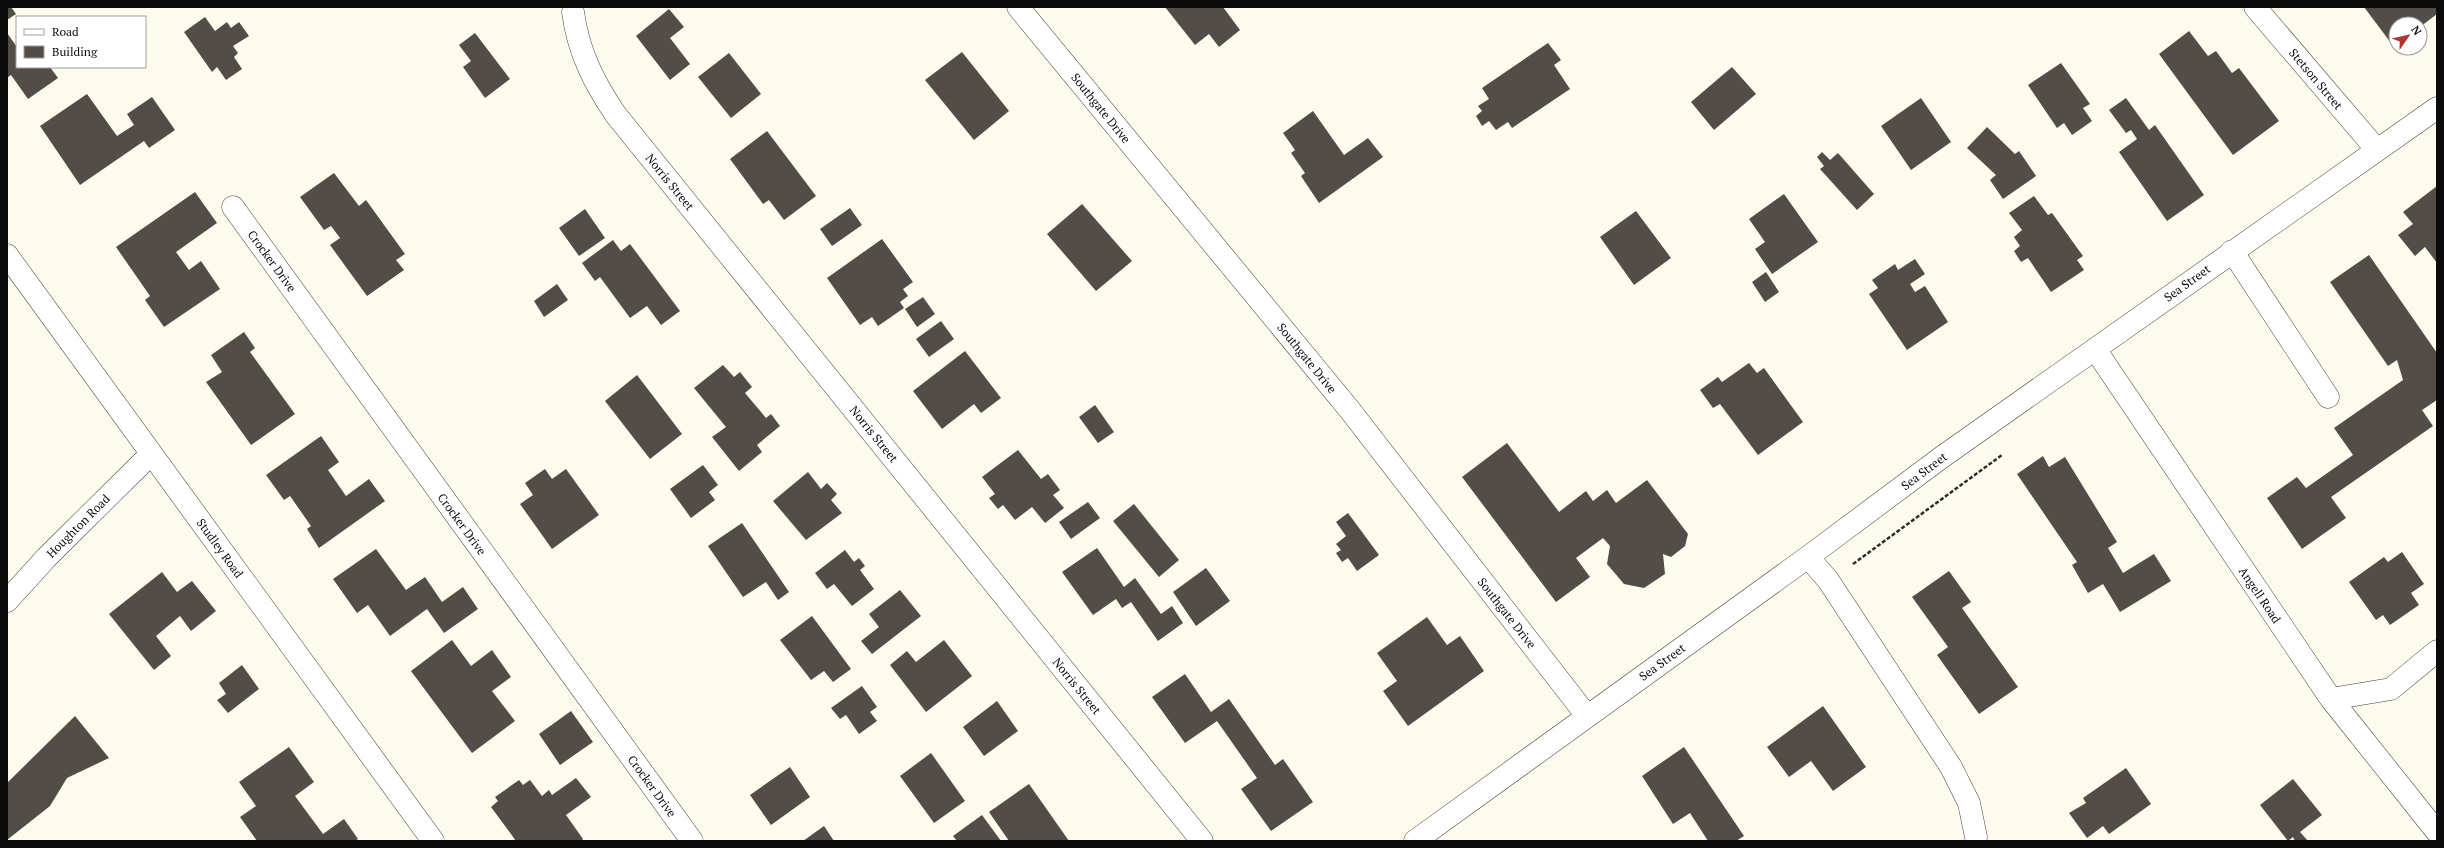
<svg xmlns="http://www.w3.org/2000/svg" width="2444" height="848" font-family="'PT Serif',serif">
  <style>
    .building { fill: #534d49 }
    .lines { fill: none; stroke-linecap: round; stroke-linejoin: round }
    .minor-casing { stroke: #3e3e3e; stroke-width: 23 }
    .path { stroke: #2d2d2d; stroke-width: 2.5; stroke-dasharray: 4 2; stroke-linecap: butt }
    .minor { stroke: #fff; stroke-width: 22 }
    .labels { text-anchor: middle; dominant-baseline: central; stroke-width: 4; stroke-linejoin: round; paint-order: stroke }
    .street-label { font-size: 12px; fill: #0b0b0b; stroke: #fff }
  </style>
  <rect width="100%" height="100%" fill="#fdfbec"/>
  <path class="building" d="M7 7H11L16 14 7 20Z
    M1165 7H1223L1240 30 1219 47 1209 34 1195 45Z
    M2364 7H2437V14L2420 27V24H2396V45L2394 47Z
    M669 9 684 27 670 38 690 64 670 80 636 36Z
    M205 17 215 31 227 22 231 28 239 22 249 36 233 46 238 53 234 57 242 69 226 80 217 67 212 72 184 32Z
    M2189 31 2208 56 2216 51 2232 73 2239 68 2279 121 2233 155 2159 54Z
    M7 33 17 47V67H50L58 78 28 99 11 75 7 78Z
    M475 33 510 79 485 98 463 67 471 61 459 45Z
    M1548 43 1561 60 1554 65 1570 89 1512 128 1508 122 1496 130 1489 121 1482 126 1476 116 1482 111 1478 106 1489 99 1482 88Z
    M962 52 1009 111 974 140 925 80Z
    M729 53 761 94 731 118 698 77Z
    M2061 63 2090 104 2083 108 2092 121 2072 135 2064 123 2057 128 2028 85Z
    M1732 67 1756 94 1714 130 1691 102Z
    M87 94 117 136 134 125 127 114 152 97 175 130 149 148 144 141 80 185 40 126Z
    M1921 98 1951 142 1911 170 1881 126Z
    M2126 98 2149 130 2155 125 2204 195 2167 221 2119 152 2137 139 2131 130 2126 133 2109 110Z
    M1313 111 1344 155 1368 138 1383 157 1319 203 1301 176 1305 173 1291 153 1295 150 1283 133Z
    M1987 127 2015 154 2019 151 2036 176 2003 199 1990 180 1996 175 1967 148Z
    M767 131 816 196 784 220 769 200 763 204 730 159Z
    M1822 152 1830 160 1838 153 1874 194 1857 210 1820 169 1824 166 1817 157Z
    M334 173 359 206 366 200 405 254 396 260 404 270 367 296 330 245 340 238 331 226 324 230 300 197Z
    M2437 186V263L2425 247 2415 256 2398 235 2413 224 2403 212Z
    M195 192 217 223 176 252 189 270 201 261 220 289 164 327 145 300 150 296 116 247Z
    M1784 194 1818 242 1772 274 1755 249 1765 242 1749 219Z
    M2034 196 2048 215 2052 213 2083 256 2077 260 2084 270 2051 292 2028 258 2021 262 2014 251 2020 246 2014 237 2022 230 2009 213Z
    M1082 204 1132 261 1096 291 1047 234Z
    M850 208 862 225 832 246 820 229Z
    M585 209 605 238 579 256 559 228Z
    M1636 211 1671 258 1634 285 1600 237Z
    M882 239 913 282 903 289 908 296 900 302 904 308 878 326 872 317 860 325 827 278Z
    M613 240 621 251 630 244 680 311 661 325 647 306 630 318 600 277 595 281 582 263Z
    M2369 255 2437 353V400L2422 410 2433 426 2331 497 2346 518 2302 549 2267 498 2297 477 2306 488 2353 455 2334 428 2403 380 2397 360 2388 366 2330 282Z
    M1915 259 1925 274 1910 284 1915 292 1925 286 1948 322 1907 350 1869 294 1878 288 1872 280 1895 264 1898 270Z
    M1766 272 1779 292 1765 302 1752 282Z
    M557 284 568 300 544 317 534 301Z
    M923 297 935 314 917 327 905 309Z
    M941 321 954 339 929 357 916 339Z
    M244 332 255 348 250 352 295 414 251 445 206 382 222 372 211 355Z
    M965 351 1001 398 981 413 974 404 942 429 913 391Z
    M1749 363 1757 373 1764 368 1803 422 1758 455 1720 404 1713 408 1700 390 1718 377 1722 382Z
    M723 365 734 377 740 372 752 387 745 393 766 418 771 414 780 426 757 445 762 452 739 471 712 437 726 427 694 388Z
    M637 375 682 434 650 459 605 401Z
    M1095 405 1114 432 1098 443 1079 417Z
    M321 436 339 462 328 470 346 496 369 479 385 501 319 548 307 529 311 526 290 496 284 500 266 475Z
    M1507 443 1559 512 1586 491 1593 501 1607 490 1616 503 1647 480 1688 534 1685 546 1671 557 1663 554 1665 574 1644 588 1624 584 1607 564 1610 546 1603 538 1576 558 1590 577 1556 602 1462 477Z
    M1018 450 1041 479 1048 474 1060 490 1053 495 1064 508 1045 523 1032 507 1015 520 1003 505 998 509 989 498 995 494 982 477Z
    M2043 456 2049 467 2065 457 2117 542 2108 548 2123 573 2154 554 2171 581 2120 612 2103 584 2088 593 2072 565 2077 562 2017 474Z
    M703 465 718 485 709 492 715 500 691 518 670 489Z
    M545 469 552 479 566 469 599 515 552 549 520 504 533 495 525 483Z
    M808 472 821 489 827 483 837 494 831 500 842 513 806 540 773 501Z
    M1088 502 1100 518 1071 539 1059 522Z
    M1134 504 1179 560 1159 577 1113 521Z
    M1348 513 1379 555 1357 571 1348 558 1342 562 1336 553 1341 550 1336 544 1346 536 1336 522Z
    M742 523 789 592 778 600 766 582 743 597 708 546Z
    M1097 548 1124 587 1135 578 1161 614 1172 606 1183 623 1158 641 1131 602 1122 608 1116 599 1093 615 1062 572Z
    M376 549 406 590 425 577 442 602 463 587 478 609 444 633 427 609 390 636 368 605 357 613 333 579Z
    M845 550 854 562 859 558 865 566 860 570 874 589 852 606 834 584 827 589 815 573Z
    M2402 552 2424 584 2411 593 2419 605 2390 625 2383 615 2376 620 2349 582 2384 557 2388 562Z
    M1206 568 1230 601 1196 626 1173 592Z
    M1949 571 1971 602 1962 608 2018 687 1979 714 1937 655 1948 647 1912 597Z
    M162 572 177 592 192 581 216 611 191 631 180 616 156 636 171 656 154 670 109 614Z
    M900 590 921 616 872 654 861 641 879 627 869 614Z
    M812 616 851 669 833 682 824 671 811 680 780 640Z
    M1427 617 1447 645 1460 636 1484 671 1408 726 1383 691 1397 681 1377 653Z
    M452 640 471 666 492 650 511 677 492 691 515 721 472 753 411 671Z
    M944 640 972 676 926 712 890 665 907 651 916 662Z
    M242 665 259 689 228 713 217 700 226 694 219 683Z
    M1185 674 1211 712 1229 699 1275 765 1283 759 1313 802 1271 831 1241 789 1257 778 1217 721 1185 743 1152 697Z
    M862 686 877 707 870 712 877 721 859 734 846 715 840 719 831 708Z
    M997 701 1018 731 984 756 963 727Z
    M1823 706 1866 767 1833 791 1811 761 1789 777 1767 747Z
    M571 711 593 742 560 765 539 734Z
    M75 716 109 758 67 778 50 806 7 840V783Z
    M289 747 314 782 295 796 323 834 344 819 358 839 355 841H257L240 817 256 806 239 782Z
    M1684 747 1744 836 1736 841H1708L1690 813 1673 824 1642 776Z
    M931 753 965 801 934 823 900 776Z
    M790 767 810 797 771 825 750 795Z
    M2126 768 2151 804 2109 834 2103 826 2087 838 2069 813 2086 803 2083 798Z
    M576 778 591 797 566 815 583 839 581 841H516L491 807 498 801 495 797 519 780 523 785 530 780 542 796 549 790 552 795Z
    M2293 779 2322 815 2300 832 2308 841H2295L2293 837 2288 841 2260 805Z
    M1029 784 1069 841H1009L989 812Z
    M982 815 1001 841H957L953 836Z
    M824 826 834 841H803Z"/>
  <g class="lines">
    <g class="minor-casing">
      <path id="minor" d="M1018 7 1349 409 1587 716
        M2255 7 2377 150
        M573 12C578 51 594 83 616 115L1202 841
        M233 207 692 841
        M2232 251 2328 397
        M7 255 433 841
        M2095 349 2331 699 2437 832
        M1808 557 1828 580 1951 767 1969 803 1976 837
        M7 601 47 557 151 454
        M2331 699 2391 689 2437 651
        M1415 841 1808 557 1942 457 2437 108"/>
    </g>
    <path class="path" d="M1853 564 2002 455"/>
    <use href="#minor" class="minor"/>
  </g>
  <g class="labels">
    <g class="street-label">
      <text transform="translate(2316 79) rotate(50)">Stetson Street</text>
      <text transform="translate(1101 108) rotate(51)">Southgate Drive</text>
      <text transform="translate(670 182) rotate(51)">Norris Street</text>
      <text transform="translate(272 261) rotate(54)">Crocker Drive</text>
      <text transform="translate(2187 283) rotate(-36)">Sea Street</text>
      <text transform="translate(1307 358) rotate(51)">Southgate Drive</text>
      <text transform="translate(874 434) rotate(51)">Norris Street</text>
      <text transform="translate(1924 471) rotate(-37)">Sea Street</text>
      <text transform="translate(462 524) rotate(54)">Crocker Drive</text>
      <text transform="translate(78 526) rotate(-45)">Houghton Road</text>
      <text transform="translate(220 548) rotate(54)">Studley Road</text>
      <text transform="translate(2260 595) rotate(56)">Angell Road</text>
      <text transform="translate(1507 613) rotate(52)">Southgate Drive</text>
      <text transform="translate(1662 662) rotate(-36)">Sea Street</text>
      <text transform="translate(1077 686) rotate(51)">Norris Street</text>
      <text transform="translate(652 786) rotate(54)">Crocker Drive</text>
    </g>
  </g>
  <rect width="2444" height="848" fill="none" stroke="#0b0b0b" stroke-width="16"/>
  <rect x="16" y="16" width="130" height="52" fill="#ffffff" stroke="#9d9d9d"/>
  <rect x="24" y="29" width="20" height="6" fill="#ffffff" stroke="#9d9d9d"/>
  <text x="52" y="36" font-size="12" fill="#0b0b0b">Road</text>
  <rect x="24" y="46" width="20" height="12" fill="#534d49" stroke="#9d9d9d"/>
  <text x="52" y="56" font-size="12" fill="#0b0b0b">Building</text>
  <g transform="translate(2408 36) rotate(56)"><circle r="19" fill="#ffffff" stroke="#9d9d9d"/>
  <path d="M0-3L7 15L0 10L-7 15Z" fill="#ac3733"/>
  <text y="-6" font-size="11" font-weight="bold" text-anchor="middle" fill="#0b0b0b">N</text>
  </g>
</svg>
